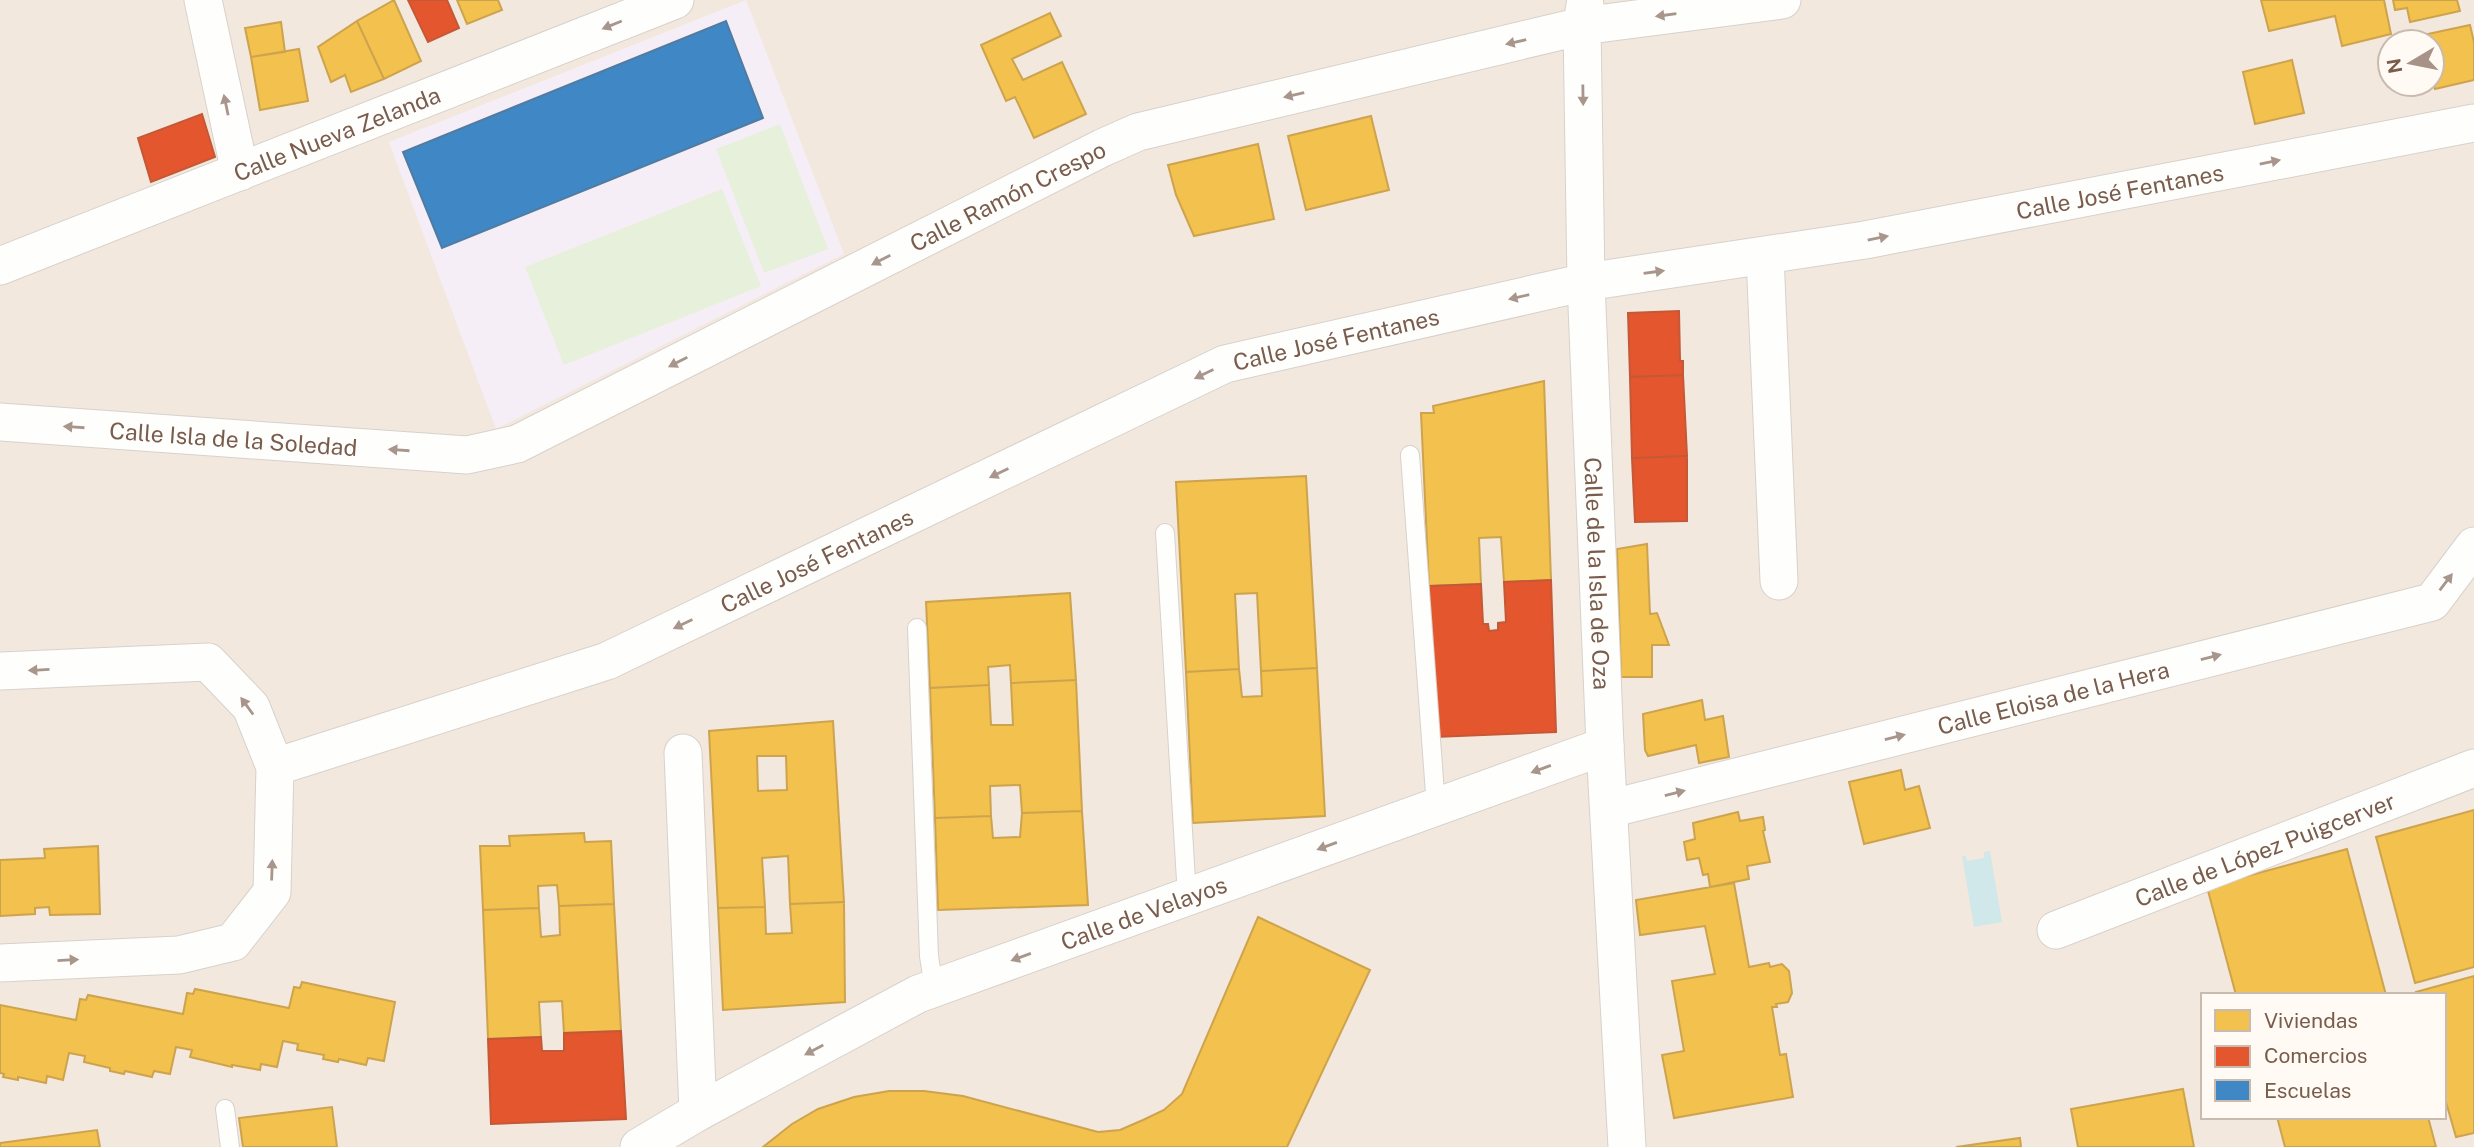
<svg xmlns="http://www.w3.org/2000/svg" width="2474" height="1147" font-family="'Public Sans',sans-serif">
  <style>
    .residential { fill: #f2e8de; fill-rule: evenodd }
    .education { fill: #f6eef6 }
    .green { fill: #e7f0db }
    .water { fill: #d0e8ea }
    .homes { fill: #f2c14e; stroke: #cea34e; stroke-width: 2; fill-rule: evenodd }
    .shops { fill: #e4572e; stroke: #c45837; stroke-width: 2 }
    .schools { fill: #3f88c5; stroke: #517ba1; stroke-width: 2 }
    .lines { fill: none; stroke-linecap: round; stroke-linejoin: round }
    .service-casing { stroke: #d7d1cb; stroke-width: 20 }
    .minor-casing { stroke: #d7d1cb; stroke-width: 39 }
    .service { stroke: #fefefd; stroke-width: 18 }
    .minor { stroke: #fefefd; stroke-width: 37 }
    .oneway { fill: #a8958b }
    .labels { text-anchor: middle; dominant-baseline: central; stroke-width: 7; stroke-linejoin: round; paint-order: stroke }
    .street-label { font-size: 23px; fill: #7a5c4d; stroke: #fffaf3 }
  </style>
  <rect width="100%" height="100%" fill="#f9f5f0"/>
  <path class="residential" d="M0 0H2474V1147H0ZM2390 42H2432V84H2390ZM2203 995H2444V1117H2203Z"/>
  <path class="education" d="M746 0 844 254 496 429 389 142Z"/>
  <path class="green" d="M780 124 828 249 764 273 716 149Z
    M722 189 761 286 564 365 525 267Z"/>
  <path class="water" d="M1990 851 2002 922 1974 927 1962 856H1966L1967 861 1984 858V852Z"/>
  <path class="homes" d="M394 0 421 61 384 79 357 21Z
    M457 0H498L502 10 467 24Z
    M2261 0H2384L2391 34 2342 46 2335 16 2269 31Z
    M2393 0H2457L2460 11 2410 22 2407 8 2395 10Z
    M1050 13 1061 36 1012 59 1023 80 1062 62 1086 114 1034 138 1015 97 1006 101 981 45Z
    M357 21 384 79 351 92 345 75 331 82 318 47Z
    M281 22 285 52 251 57 245 28Z
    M2470 25 2474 42V80L2435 89 2432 77V42H2424L2423 35Z
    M299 49 308 101 260 110 251 57Z
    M2292 60 2304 113 2255 124 2243 72Z
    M1371 116 1389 190 1306 210 1288 136Z
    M1258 144 1274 219 1194 236 1176 195 1168 165Z
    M1544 381 1551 580 1504 582 1501 537 1479 538 1481 584 1429 586 1421 413H1434L1433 406Z
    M1306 476 1317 668 1261 671 1257 593 1235 594 1239 669 1186 672 1176 482Z
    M1647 544 1650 614 1657 613 1669 645H1652V677H1621L1617 549Z
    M1070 593 1076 680 1011 683 1010 665 988 667 989 685 930 688 926 602Z
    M1317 668 1325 816 1193 823 1186 672 1239 669 1242 697 1262 696 1261 671Z
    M1076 680 1082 811 1022 813 1020 785 990 786 991 816 935 818 930 688 989 685 991 725H1013L1011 683Z
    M1702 700 1705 720 1723 716 1729 757 1699 763 1696 745 1648 756 1645 750 1643 714Z
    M833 721 844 902 790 904 788 856 762 858 765 907 718 908 709 731ZM757 756H786L787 790 758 791Z
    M1901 770 1905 790 1919 786 1930 828 1864 844 1849 782Z
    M2474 810V967L2415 983 2376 837Z
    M1082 811 1088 905 938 910 935 818 991 816 993 838 1020 837 1022 813Z
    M1738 812 1740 821 1763 817 1765 830 1763 831 1770 862 1747 866 1749 879 1710 887 1708 874 1703 875 1699 858 1687 860 1684 842 1695 839 1693 823Z
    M584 833 585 842 611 841 614 904 559 906 557 885 538 886 539 908 483 910 480 846H510L509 836Z
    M98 846 100 914 50 915 49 907 35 908V914L0 916V860L45 858 44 849Z
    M2347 849 2386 995H2236L2207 887Z
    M1734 883 1749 967 1769 963 1770 967 1782 964 1789 971 1792 993 1788 1002 1776 1004 1777 1007H1772L1780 1055 1786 1054 1793 1097 1674 1118 1662 1055 1684 1051 1672 981 1715 974 1705 926 1640 935 1636 900Z
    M844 902 845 1002 723 1010 718 908 765 907 766 934 792 933 790 904Z
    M614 904 621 1031 564 1033 562 1001 539 1002 541 1037 488 1039 483 910 539 908 541 937 560 935 559 906Z
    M1258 917 1370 970 1287 1147H763L792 1124 818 1109 854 1097 889 1091H924L963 1096 1098 1132 1120 1130 1143 1120 1164 1110 1182 1094Z
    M2474 976V1133L2456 1137 2444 1095V995H2417L2416 992Z
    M302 982 395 1002 384 1061 368 1058 366 1065 339 1059 338 1062 323 1059 324 1055 297 1050 298 1044 283 1041 277 1067 261 1064 260 1070 232 1065V1067L190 1057 192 1050 176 1047 170 1074 154 1071 152 1077 125 1071 124 1074 110 1071V1068L84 1062 85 1056 69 1053 63 1080 47 1076 46 1083 18 1077V1080L3 1077 4 1074 0 1073V1005L76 1020 80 999 86 1000 88 995 183 1014 187 993 193 994 195 989 289 1008 294 987 300 988Z
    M2183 1089 2194 1147H2078L2071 1109Z
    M332 1107 337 1147H243L239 1118Z
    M2277 1117H2428L2436 1147H2285Z
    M97 1130 100 1147H0V1143Z
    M2020 1138 2021 1147H1956Z"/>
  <path class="shops" d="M408 0H447L459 28 428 42Z
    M202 114 215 157 151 182 138 138Z
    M1679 311 1680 361H1683V375L1630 377 1628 313Z
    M1683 375 1687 456 1632 458 1630 377Z
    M1687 456V521L1635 522 1632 458Z
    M1551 580 1556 732 1435 737 1429 586 1481 584 1483 624H1488L1489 631 1498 630V623L1506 622 1504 582Z
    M621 1031 626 1119 491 1124 488 1039 541 1037 542 1051H564V1033Z"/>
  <path class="schools" d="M726 21 763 118 442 248 403 152Z"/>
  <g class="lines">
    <g class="service-casing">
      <path id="service" d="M1410 455 1436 807
        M1165 533 1187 897
        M917 628 929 956 934 988
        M225 1109 230 1147"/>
    </g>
    <g class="minor-casing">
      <g id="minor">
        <path d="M203 0 240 172"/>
        <path id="s1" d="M1585 5 1582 26 1586 282 1605 746 1627 1147"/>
        <path d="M1765 256 1779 581"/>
        <path id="s2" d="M0 266 675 0"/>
        <path id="s3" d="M0 422 467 455 517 444 1102 148 1138 132 1582 26 1782 0"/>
        <path d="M0 671 208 662 251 707 275 767 272 892 233 942 179 955 0 963"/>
        <path d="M683 753 698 1112"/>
        <path id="s4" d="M275 767 607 661 1225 364 1586 282 1865 240 2474 123"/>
        <path id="s5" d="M1609 809 2432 602 2474 546"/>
        <path id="s6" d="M2056 930 2474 768"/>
        <path id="s7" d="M639 1147 698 1112 918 994 1605 746"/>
      </g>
    </g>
    <use href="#service" class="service"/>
    <use href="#minor" class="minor"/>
  </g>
  <defs><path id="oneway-solid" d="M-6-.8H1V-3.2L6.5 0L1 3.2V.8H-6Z" transform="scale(1.75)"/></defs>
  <g class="oneway">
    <use href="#oneway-solid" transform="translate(1666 15) rotate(172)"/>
    <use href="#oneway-solid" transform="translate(612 25) rotate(158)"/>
    <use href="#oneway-solid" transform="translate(1516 42) rotate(167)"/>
    <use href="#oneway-solid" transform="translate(1294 95) rotate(167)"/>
    <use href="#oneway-solid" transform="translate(1583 95) rotate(89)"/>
    <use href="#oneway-solid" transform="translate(226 105) rotate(-102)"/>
    <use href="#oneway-solid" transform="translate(2270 162) rotate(-11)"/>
    <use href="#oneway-solid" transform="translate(1878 238) rotate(-11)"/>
    <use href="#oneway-solid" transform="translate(881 260) rotate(153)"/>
    <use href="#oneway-solid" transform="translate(1654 272) rotate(-8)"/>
    <use href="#oneway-solid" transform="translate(1519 297) rotate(167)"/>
    <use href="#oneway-solid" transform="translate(678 362) rotate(153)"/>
    <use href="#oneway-solid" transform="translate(1204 374) rotate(154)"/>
    <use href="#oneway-solid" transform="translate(74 427) rotate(-176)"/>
    <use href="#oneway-solid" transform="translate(399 450) rotate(-176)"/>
    <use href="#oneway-solid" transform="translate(999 473) rotate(154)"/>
    <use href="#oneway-solid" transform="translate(2446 582) rotate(-53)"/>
    <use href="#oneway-solid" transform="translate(683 624) rotate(154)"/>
    <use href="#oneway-solid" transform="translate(2211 657) rotate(-14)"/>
    <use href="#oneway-solid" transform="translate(39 670) rotate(177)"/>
    <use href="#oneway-solid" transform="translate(247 706) rotate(-126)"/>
    <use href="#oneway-solid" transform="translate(1895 737) rotate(-14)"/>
    <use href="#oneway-solid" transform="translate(1541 769) rotate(160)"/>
    <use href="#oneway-solid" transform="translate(1675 793) rotate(-14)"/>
    <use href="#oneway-solid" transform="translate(1327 846) rotate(160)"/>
    <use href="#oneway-solid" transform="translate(272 870) rotate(-88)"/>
    <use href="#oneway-solid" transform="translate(1021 957) rotate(160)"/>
    <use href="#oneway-solid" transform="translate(68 960) rotate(-3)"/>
    <use href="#oneway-solid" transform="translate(814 1050) rotate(152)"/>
  </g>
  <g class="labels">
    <g class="street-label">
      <text stroke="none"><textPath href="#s2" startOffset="362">Calle Nueva Zelanda</textPath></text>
      <text stroke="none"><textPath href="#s4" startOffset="1946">Calle José Fentanes</textPath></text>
      <text stroke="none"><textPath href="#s3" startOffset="1069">Calle Ramón Crespo</textPath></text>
      <text stroke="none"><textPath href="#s4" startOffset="1148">Calle José Fentanes</textPath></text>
      <text stroke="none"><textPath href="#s3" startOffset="234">Calle Isla de la Soledad</textPath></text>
      <text stroke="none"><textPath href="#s4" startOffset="581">Calle José Fentanes</textPath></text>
      <text stroke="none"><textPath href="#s1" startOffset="569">Calle de la Isla de Oza</textPath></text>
      <text stroke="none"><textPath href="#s5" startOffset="458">Calle Eloisa de la Hera</textPath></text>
      <text stroke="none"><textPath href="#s6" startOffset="224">Calle de López Puigcerver</textPath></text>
      <text stroke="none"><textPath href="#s7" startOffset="558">Calle de Velayos</textPath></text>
    </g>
  </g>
  <rect x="2201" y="993" width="245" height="126" fill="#fffaf3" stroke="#cabbb1" stroke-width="2"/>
  <rect x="2215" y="1010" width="35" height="21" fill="#f2c14e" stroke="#cabbb1" stroke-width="2"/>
  <text x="2264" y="1028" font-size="21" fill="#7a5c4d">Viviendas</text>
  <rect x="2215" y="1046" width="35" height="21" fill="#e4572e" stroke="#cabbb1" stroke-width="2"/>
  <text x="2264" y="1063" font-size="21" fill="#7a5c4d">Comercios</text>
  <rect x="2215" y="1080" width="35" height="21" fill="#3f88c5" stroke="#cabbb1" stroke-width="2"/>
  <text x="2264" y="1098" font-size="21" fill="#7a5c4d">Escuelas</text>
  <g transform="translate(2411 63) rotate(260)"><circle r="33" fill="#fffaf3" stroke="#cabbb1" stroke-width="2"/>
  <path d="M0-5L12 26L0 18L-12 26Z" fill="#a69286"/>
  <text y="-10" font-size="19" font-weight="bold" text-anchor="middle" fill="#7a5c4d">N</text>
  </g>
</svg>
